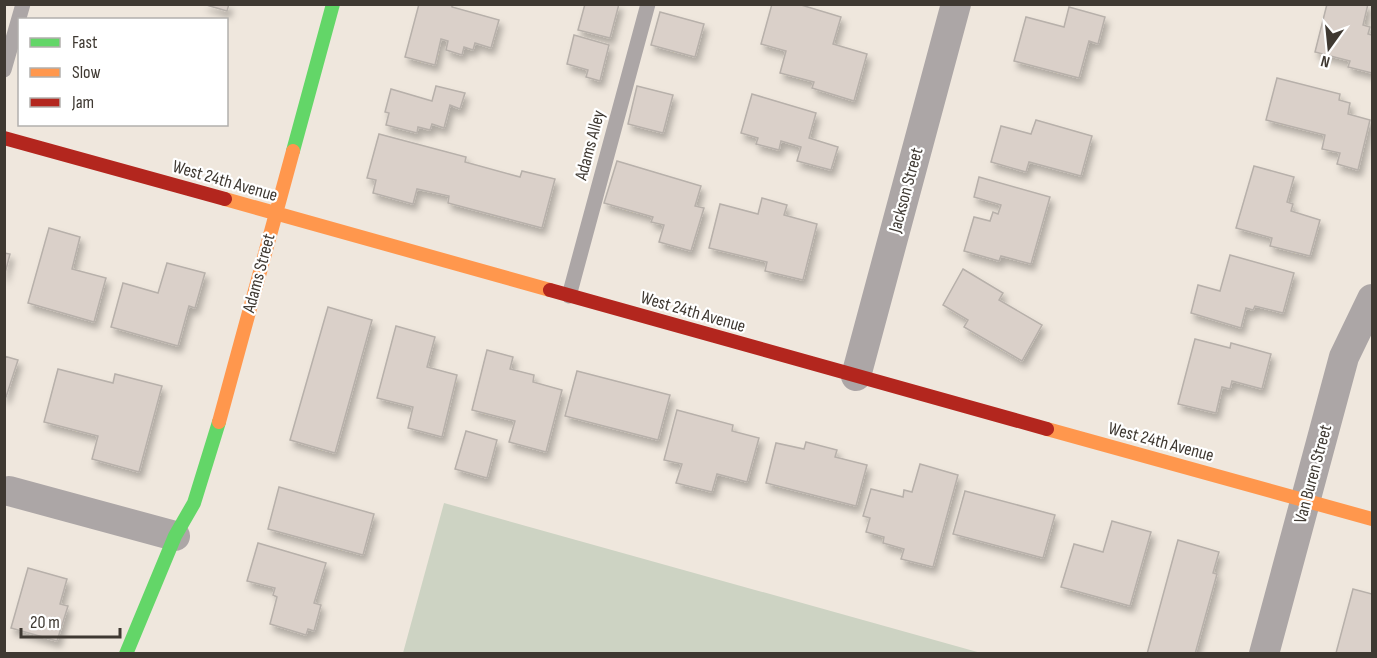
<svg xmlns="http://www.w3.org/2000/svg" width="1377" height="658" font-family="'Sofia Sans Condensed',sans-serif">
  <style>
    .green { fill: #cdd3c3 }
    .building { fill: #dad0c9; stroke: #b7b0aa; stroke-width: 1.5; filter: url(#shadow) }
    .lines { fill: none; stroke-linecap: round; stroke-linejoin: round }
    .lane { stroke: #aca6a6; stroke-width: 15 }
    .street { stroke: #aca6a6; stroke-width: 30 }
    .fast { stroke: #63d668; stroke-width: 14 }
    .slow { stroke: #ff974d; stroke-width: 14 }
    .jam { stroke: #b3261e; stroke-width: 14 }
    .labels { text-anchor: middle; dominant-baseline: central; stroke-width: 4.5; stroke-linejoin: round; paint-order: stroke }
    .street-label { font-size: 18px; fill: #3f3932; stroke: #fff }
  </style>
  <defs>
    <filter id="shadow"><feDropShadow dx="3.5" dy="6" stdDeviation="3" flood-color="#0004"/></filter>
  </defs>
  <rect width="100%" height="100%" fill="#efe7dd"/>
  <path class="green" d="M444 503 981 653H403Z"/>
  <path class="building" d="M203 4H229L227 11Z
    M419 4H452V7L499 20 491 48 475 43 473 50 464 47 462 55 446 50 448 41 441 39 435 65 405 57Z
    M585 4H619L610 38 578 30Z
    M772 4H798L841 17 833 44 867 54 854 101 812 88 814 82 780 73 786 51 761 44Z
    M1327 4H1368L1363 25 1370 27 1368 34 1372 35V73L1348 67 1350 61 1315 52Z
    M1069 7 1105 17 1098 44 1089 41 1079 78 1014 61 1026 17 1064 27Z
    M660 12 704 24 695 57 651 45Z
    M574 35 609 45 600 81 586 77 588 70 567 64Z
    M1277 78 1340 94 1339 100 1350 103 1348 114 1370 120 1358 170 1337 164 1340 153 1322 149 1325 135 1266 120Z
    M436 86 465 93 460 109 450 105 444 128 432 124 430 130 418 127 417 133 386 125 389 113 385 112 391 89 432 101Z
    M637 86 673 95 663 133 628 124Z
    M752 94 816 113 809 138 838 147 831 170 797 161 801 147 781 141 779 150 756 144 758 138 741 133Z
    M1036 120 1092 136 1081 176 1029 162 1026 172 991 162 1001 126 1031 134Z
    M379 134 466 157 465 162 520 177 522 171 555 179 542 228 448 203 449 196 417 189 413 204 373 193 376 180 367 178Z
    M617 161 701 186 695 206 704 208 691 251 659 242 664 225 651 222 653 217 604 203Z
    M1254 166 1294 177 1287 202 1293 204 1291 211 1320 220 1310 256 1270 246 1272 238 1236 228Z
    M979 177 1050 197 1031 264 1001 256 999 261 964 251 974 217 990 221 993 212 998 214 1001 205 974 197Z
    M762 198 787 205 784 215 817 224 803 280 765 271 767 262 709 248 720 204 758 214Z
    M49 228 80 237 72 269 106 278 94 322 28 303Z
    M4 253 10 254 4 277Z
    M1230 255 1294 273 1283 313 1255 306 1253 310 1246 308 1241 328 1191 313 1198 285 1220 291Z
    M167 263 205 273 195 308 189 306 178 346 111 327 123 283 158 293Z
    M963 269 1003 293 999 300 1042 325 1022 361 964 327 968 320 943 305Z
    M328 307 372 320 335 453 290 440Z
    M396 326 435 337 427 367 457 375 442 437 408 428 413 407 377 398Z
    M1195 339 1230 348 1231 343 1271 354 1262 389 1232 381 1230 389 1222 387 1216 413 1178 404Z
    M487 350 513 357 510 369 534 375 533 382 562 390 546 452 509 442 515 421 472 410Z
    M4 356 18 360 6 397H4Z
    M58 369 113 383 115 374 162 386 139 472 92 459 98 436 44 422Z
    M577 371 670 395 658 440 565 416Z
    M677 410 733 425 732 431 759 438 747 482 717 474 712 492 676 483 682 464 664 460Z
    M466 431 497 440 487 478 455 469Z
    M806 442 837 450 835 457 867 465 856 506 766 483 776 443 804 449Z
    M920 464 958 475 933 567 901 559 904 549 883 543 884 537 866 532 870 518 863 516 871 489 903 497 904 490 912 492Z
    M279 487 374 514 363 555 268 529Z
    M965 491 1055 515 1043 558 953 534Z
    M1112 521 1151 532 1130 606 1061 587 1074 544 1103 552Z
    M1178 540 1219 552 1213 573 1217 574 1195 654H1147Z
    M258 543 326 563 314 603 321 605 314 631 308 629 306 635 270 624 277 597 273 595 275 588 247 581Z
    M28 568 67 579 60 604 68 606 57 641 11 628Z
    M1353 589 1372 594V654L1336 653Z"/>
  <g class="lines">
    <path class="lane" d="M4 70 23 4
      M569 296 648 4"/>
    <path class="street" d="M856 376 956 4
      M9 491 175 536
      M1264 654 1344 357 1372 299"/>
    <path class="fast" d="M293 151 333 4
      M126 654 175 536 194 503 219 422"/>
    <path class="slow" d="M225 199 550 290
      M219 422 293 151
      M1047 429 1372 519"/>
    <path class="jam" d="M4 138 225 199
      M550 290 1047 429"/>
  </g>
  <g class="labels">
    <g class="street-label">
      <text transform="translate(590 145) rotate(-75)">Adams Alley</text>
      <text transform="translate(225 181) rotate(16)">West 24th Avenue</text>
      <text transform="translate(906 190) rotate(-75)">Jackson Street</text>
      <text transform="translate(259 273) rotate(-75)">Adams Street</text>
      <text transform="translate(693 312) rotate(16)">West 24th Avenue</text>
      <text transform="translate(1161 442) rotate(15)">West 24th Avenue</text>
      <text transform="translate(1313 474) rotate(-75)">Van Buren Street</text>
    </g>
  </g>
  <rect width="1377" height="658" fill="none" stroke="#3f3932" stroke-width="12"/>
  <rect x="18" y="18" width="210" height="108" fill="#ffffff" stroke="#b2b0ad" stroke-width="1.5"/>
  <rect x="30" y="38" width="30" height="9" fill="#63d668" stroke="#b2b0ad" stroke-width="1.5"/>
  <text x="72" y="48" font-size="18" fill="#3f3932">Fast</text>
  <rect x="30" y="68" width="30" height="9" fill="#ff974d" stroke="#b2b0ad" stroke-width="1.5"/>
  <text x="72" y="78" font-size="18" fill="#3f3932">Slow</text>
  <rect x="30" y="98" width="30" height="9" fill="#b3261e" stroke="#b2b0ad" stroke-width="1.5"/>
  <text x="72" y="108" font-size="18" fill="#3f3932">Jam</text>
  <g transform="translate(1329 48) rotate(195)" stroke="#ffffff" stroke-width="4.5" paint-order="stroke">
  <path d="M0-4.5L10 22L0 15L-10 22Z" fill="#3f3932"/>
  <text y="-9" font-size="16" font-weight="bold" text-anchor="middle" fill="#3f3932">N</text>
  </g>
  <path d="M21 628v9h99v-9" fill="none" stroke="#3f3932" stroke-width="3"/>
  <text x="30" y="628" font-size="18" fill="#3f3932" stroke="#ffffff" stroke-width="4.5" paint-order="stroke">20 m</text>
</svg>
